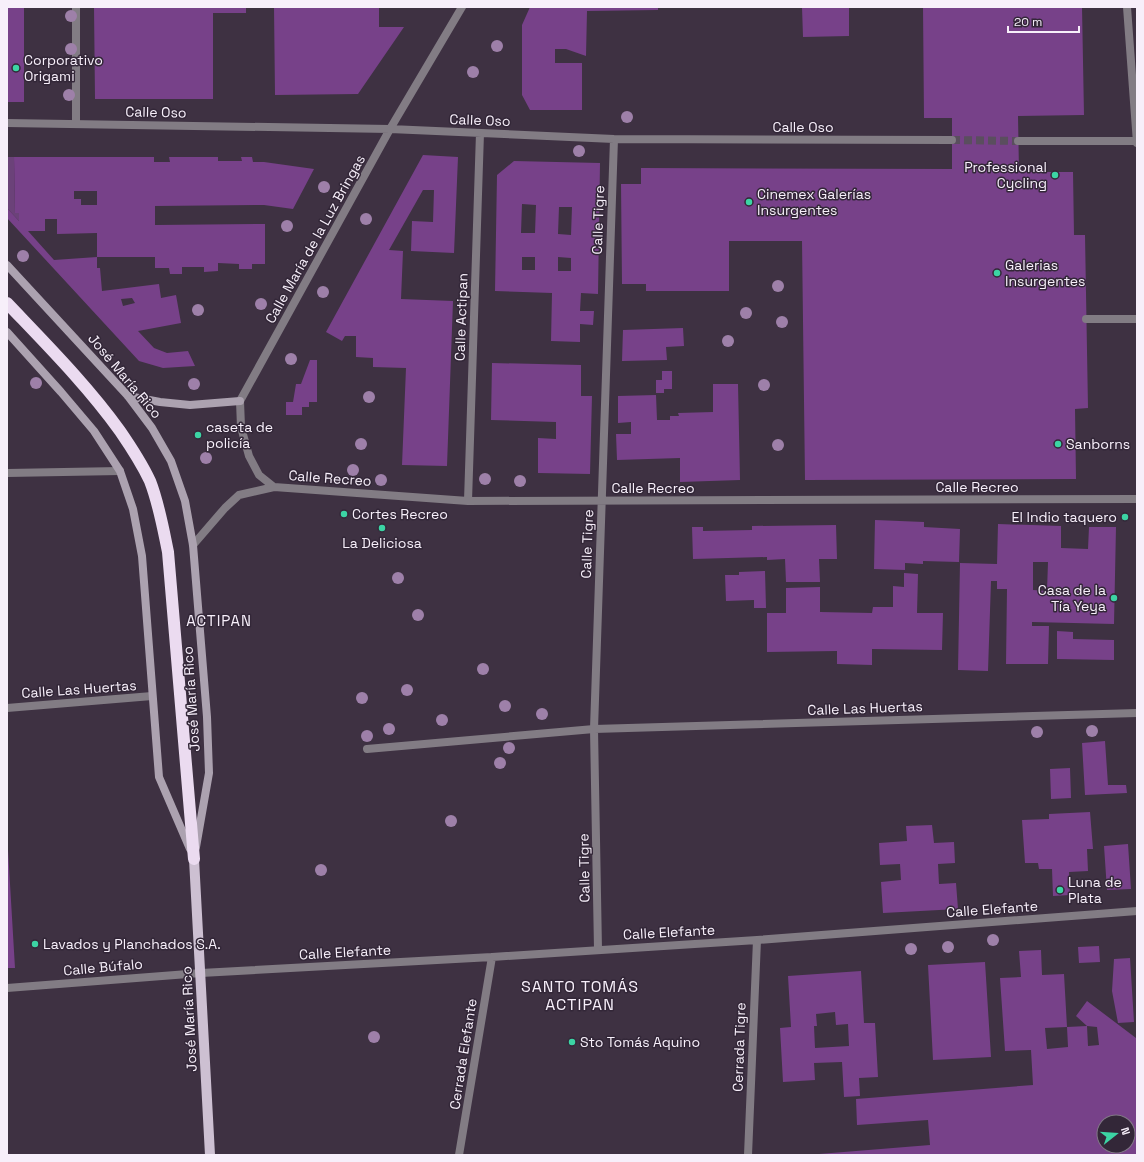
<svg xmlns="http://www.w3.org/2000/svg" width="1144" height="1162" font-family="'Space Grotesk',sans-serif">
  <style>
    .green { fill: #6b4279 }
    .building { fill: #774189; fill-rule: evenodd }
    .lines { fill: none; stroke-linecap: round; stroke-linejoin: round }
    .street-tunnel { stroke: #5a4e5e; stroke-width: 8; stroke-dasharray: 8 4; stroke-linecap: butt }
    .lane { stroke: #827c84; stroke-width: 8 }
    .street { stroke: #827c84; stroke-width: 8 }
    .secondary { stroke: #aca2b0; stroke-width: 8 }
    .primary { stroke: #cdc0d2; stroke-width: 10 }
    .highway { stroke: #ebdbf0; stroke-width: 12 }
    .tree { fill: #9e80a9 }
    .poi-dot { fill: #3cd4a4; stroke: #332738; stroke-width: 1.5 }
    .labels { text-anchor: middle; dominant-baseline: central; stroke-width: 3; stroke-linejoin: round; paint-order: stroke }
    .poi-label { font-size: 14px; fill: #f7effa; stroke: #332738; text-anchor: start }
    .street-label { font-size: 14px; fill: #f7effa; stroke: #332738 }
    .neighbourhood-label { font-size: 15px; letter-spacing: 1px; fill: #f7effa; stroke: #332738 }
    .quarter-label { font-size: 16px; letter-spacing: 1px; fill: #f7effa; stroke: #332738 }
  </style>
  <rect width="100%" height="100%" fill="#3e3142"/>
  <path class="green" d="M7 157H14L15 213H19V221L7 208Z"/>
  <path class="building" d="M7 7H24V102H7Z
    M94 7H246V13H213V99H95Z
    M274 7H379V27H404L358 94 275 95Z
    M530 7H658V10L587 11 586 56 566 49H555V63H582V110H530L522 95V25Z
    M802 7H849V36L803 37Z
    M923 7H1082L1084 115 1018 116 1019 172H1073L1074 235H1085L1088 408 1075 409 1076 479 805 480 802 241H729V291H646V284H622L621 184H641V168L952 169V118H924Z
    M423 155 458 157 454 253 411 251 412 221 433 222 434 190H423L389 250 403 251 401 299 453 301 447 466 402 465 406 368 373 367V358L356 357V336H345L342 341 326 332Z
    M14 157H154V162H170L169 157H218V161H242L241 157H252L253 162H264L314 169 293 209 264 205 155 206V225L265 224V264H252V269H239V264L218 263V271L204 272V267H182V274H170L169 268H155V257H97V268H100L102 291 159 284 161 298 176 295 181 323 138 331 154 348 167 353 188 351 195 366 163 368 139 361 7 218V208L19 221V213H15ZM74 191H97V205H81V199H74ZM45 219H57V234L97 233V257L54 260 28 231H45ZM132 298 135 303 123 306 121 299Z
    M514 161 600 163 598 294 581 293 580 311H594L593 325 580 324V342L551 341 552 293 495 291 497 175ZM522 204 536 205 535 233H521ZM559 207H572L571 235 558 234ZM522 257H535V270H522ZM558 257 571 258V271H558Z
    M683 328 684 346 666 347 667 360 622 361 623 330Z
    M310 360H317V402H309V407H302V415H286V402H293L296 384H301Z
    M492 363 581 365V396H592L590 474 538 473V438L556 439V422L491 420Z
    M662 371H672V389H664V393H656V380H662Z
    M713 384H738L740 480 680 482V458L617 460 616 434H631V422L618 423V396L656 395 657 420H670V416H679L678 413 713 412Z
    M875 520 924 522V527L960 529 959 562 923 561V564L905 563V570L874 569Z
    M998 524 1061 526V548L1088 549 1089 527H1116L1114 624 1032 622V626H1049L1048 664H1006L1007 589H997V581H991L988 671 958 670 960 563 997 564ZM1033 562H1048L1047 591 1033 590Z
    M836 525 837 559H819L820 582H786L785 559 767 560V557L693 559 692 527H703V531L752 530V526Z
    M765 571 766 608H754V600L726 601 725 575H739V572Z
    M904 573 918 574 917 613H943L942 650 872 649V665L837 664V651L767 652V613H786V588L820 587V612L872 613 873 607H893V586L904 587Z
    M1057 631 1073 632V639L1114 640V660L1057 659Z
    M1105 741 1108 785H1126L1127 793 1085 795 1082 743Z
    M1070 768 1071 798 1051 799 1050 769Z
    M1090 812 1093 849H1087L1088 871 1069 872 1070 895 1053 896 1052 869H1039L1038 863H1025L1022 820 1049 819V814Z
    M932 825 934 843 954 842 955 863 938 864 939 884 956 883 958 909 883 913 881 882 901 880 900 864 880 865 879 843 907 841 906 826Z
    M1128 844 1131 889 1107 890 1104 846Z
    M7 850H8L15 968H7Z
    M1099 946 1100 962 1079 963 1078 947Z
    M1041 950 1042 975 1064 974 1067 1027 1045 1028 1047 1049 1068 1047 1067 1027 1087 1026 1076 1016 1087 1001 1136 1038 1137 1155H819V1154L930 1145 928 1120 857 1125 856 1099 1033 1085 1031 1050 1005 1051 1000 978 1021 977 1019 951ZM1087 1026 1097 1027 1099 1045 1088 1046ZM1104 1122H1128V1146H1104Z
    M1130 958 1134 1022 1118 1023 1112 991 1114 959Z
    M985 962 991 1057 933 1060 928 965Z
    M861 971 864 1023H875L878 1077 859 1078 860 1096 844 1097 842 1062 814 1063 815 1080 783 1082 780 1028 791 1027 788 976ZM835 1012 836 1025 848 1024 849 1046 815 1048 814 1026H817L816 1014Z"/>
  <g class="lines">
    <path class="street-tunnel" d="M952 140 1018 141"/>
    <path class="lane" d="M367 749 594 729"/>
    <path class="street" d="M1127 7 1137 143
      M7 123 390 129 614 139 952 140
      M76 123V7
      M1018 141H1137
      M1086 319H1137
      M7 473 120 471
      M274 487 259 475 249 456 241 427 240 401 390 129 462 7
      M468 501 480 133
      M193 545 225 508 239 495 274 487 468 501 1137 499
      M7 708 152 696
      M594 729 1137 713
      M598 949 594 729 614 139
      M7 988 201 973 492 957 757 940 1137 911
      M459 1155 492 957
      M748 1155 757 940"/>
    <path class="secondary" d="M7 265 128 396 152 428 171 461 185 501 193 545 207 717 209 773 196 847
      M7 332 61 392 94 431 120 471 133 509 142 556 159 777 190 849
      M128 396 160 402 190 405 240 401"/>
    <path class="primary" d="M194 859 210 1155"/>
    <path class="highway" d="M7 303C46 344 87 385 120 431 131 447 142 464 150 481 159 504 163 528 168 552L194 859"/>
  </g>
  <g class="tree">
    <circle cx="71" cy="16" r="6"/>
    <circle cx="497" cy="46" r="6"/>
    <circle cx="71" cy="49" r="6"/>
    <circle cx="473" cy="72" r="6"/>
    <circle cx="69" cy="95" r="6"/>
    <circle cx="627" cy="117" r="6"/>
    <circle cx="579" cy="151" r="6"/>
    <circle cx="324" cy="187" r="6"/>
    <circle cx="366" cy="219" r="6"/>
    <circle cx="287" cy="226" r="6"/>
    <circle cx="23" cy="256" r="6"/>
    <circle cx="778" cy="286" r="6"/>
    <circle cx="323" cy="292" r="6"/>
    <circle cx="261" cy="304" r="6"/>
    <circle cx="198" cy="310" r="6"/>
    <circle cx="746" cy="313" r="6"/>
    <circle cx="782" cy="322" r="6"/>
    <circle cx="728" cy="341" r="6"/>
    <circle cx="291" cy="359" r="6"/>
    <circle cx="36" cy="383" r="6"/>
    <circle cx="194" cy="384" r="6"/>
    <circle cx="764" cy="385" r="6"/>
    <circle cx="369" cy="397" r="6"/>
    <circle cx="361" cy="444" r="6"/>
    <circle cx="778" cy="445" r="6"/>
    <circle cx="206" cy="458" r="6"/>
    <circle cx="353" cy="470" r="6"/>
    <circle cx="485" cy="479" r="6"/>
    <circle cx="381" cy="480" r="6"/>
    <circle cx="520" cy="481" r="6"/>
    <circle cx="398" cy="578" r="6"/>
    <circle cx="418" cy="615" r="6"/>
    <circle cx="483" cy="669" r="6"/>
    <circle cx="407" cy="690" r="6"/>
    <circle cx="362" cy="698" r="6"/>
    <circle cx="505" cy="706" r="6"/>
    <circle cx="542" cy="714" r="6"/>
    <circle cx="442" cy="720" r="6"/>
    <circle cx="389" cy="729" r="6"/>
    <circle cx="1092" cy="731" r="6"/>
    <circle cx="1037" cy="732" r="6"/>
    <circle cx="367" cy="736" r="6"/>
    <circle cx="509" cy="748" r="6"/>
    <circle cx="500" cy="763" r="6"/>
    <circle cx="451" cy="821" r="6"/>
    <circle cx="321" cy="870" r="6"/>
    <circle cx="993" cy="940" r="6"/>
    <circle cx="948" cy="947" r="6"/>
    <circle cx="911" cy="949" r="6"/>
    <circle cx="374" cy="1037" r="6"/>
  </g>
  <g class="poi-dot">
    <circle cx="16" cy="68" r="4"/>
    <circle cx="1055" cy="175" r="4"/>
    <circle cx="749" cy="202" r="4"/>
    <circle cx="997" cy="273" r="4"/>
    <circle cx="198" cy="435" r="4"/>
    <circle cx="1058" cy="444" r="4"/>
    <circle cx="344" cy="514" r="4"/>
    <circle cx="1125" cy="517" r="4"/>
    <circle cx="382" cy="528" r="4"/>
    <circle cx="1114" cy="598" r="4"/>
    <circle cx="1060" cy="890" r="4"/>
    <circle cx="35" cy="944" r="4"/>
    <circle cx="572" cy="1042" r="4"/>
  </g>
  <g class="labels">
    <g class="poi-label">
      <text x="24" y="60">Corporativo<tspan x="24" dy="16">Origami</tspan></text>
      <text x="1047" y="167" text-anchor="end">Professional<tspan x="1047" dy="16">Cycling</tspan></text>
      <text x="757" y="194">Cinemex Galerías<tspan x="757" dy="16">Insurgentes</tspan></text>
      <text x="1005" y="265">Galerias<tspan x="1005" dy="16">Insurgentes</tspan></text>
      <text x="206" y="427">caseta de<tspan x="206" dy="16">policía</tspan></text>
      <text x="1066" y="444">Sanborns</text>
      <text x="352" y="514">Cortes Recreo</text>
      <text x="1117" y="517" text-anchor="end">El Indio taquero</text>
      <text x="382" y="543" text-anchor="middle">La Deliciosa</text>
      <text x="1106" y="590" text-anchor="end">Casa de la<tspan x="1106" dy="16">Tía Yeya</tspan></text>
      <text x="1068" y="882">Luna de<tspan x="1068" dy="16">Plata</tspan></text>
      <text x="43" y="944">Lavados y Planchados S.A.</text>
      <text x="580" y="1042">Sto Tomás Aquino</text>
    </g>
    <g class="street-label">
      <text transform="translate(156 112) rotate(1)">Calle Oso</text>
      <text transform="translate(480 120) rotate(2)">Calle Oso</text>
      <text x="803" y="127">Calle Oso</text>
      <text transform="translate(598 220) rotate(-88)">Calle Tigre</text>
      <text transform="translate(315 239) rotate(-61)">Calle María de la Luz Bringas</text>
      <text transform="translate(461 317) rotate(-88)">Calle Actipan</text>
      <text transform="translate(125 376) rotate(50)">José María Rico</text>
      <text transform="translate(330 478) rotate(4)">Calle Recreo</text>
      <text x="977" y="487">Calle Recreo</text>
      <text x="653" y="488">Calle Recreo</text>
      <text transform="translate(587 544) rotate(-88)">Calle Tigre</text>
      <text transform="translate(79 689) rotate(-4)">Calle Las Huertas</text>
      <text transform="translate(191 699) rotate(-94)">José María Rico</text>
      <text transform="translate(865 708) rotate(-2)">Calle Las Huertas</text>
      <text transform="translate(584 868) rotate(-91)">Calle Tigre</text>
      <text transform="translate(992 909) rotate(-4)">Calle Elefante</text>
      <text transform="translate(669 932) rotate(-3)">Calle Elefante</text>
      <text transform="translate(345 952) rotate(-3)">Calle Elefante</text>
      <text transform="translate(103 967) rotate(-5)">Calle Búfalo</text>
      <text transform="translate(189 1019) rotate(-93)">José María Rico</text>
      <text transform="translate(739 1047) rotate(-88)">Cerrada Tigre</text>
      <text transform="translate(463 1054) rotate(-81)">Cerrada Elefante</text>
    </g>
    <g class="neighbourhood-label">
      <text x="219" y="620">ACTIPAN</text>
    </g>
    <g class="quarter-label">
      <text x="580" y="986">SANTO TOMÁS<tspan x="580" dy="18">ACTIPAN</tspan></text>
    </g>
  </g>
  <rect width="1144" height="1162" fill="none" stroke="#f7effa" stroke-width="16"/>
  <g transform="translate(1116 1134) rotate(73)"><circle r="19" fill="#332738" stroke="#817786"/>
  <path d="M0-3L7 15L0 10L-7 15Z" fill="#3cd4a4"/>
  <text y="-6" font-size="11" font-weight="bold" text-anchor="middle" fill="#f7effa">N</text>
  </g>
  <path d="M1008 26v6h71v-6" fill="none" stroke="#f7effa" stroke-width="2"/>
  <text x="1014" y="26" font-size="12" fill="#f7effa" stroke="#332738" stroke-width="3" paint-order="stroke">20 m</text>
</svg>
